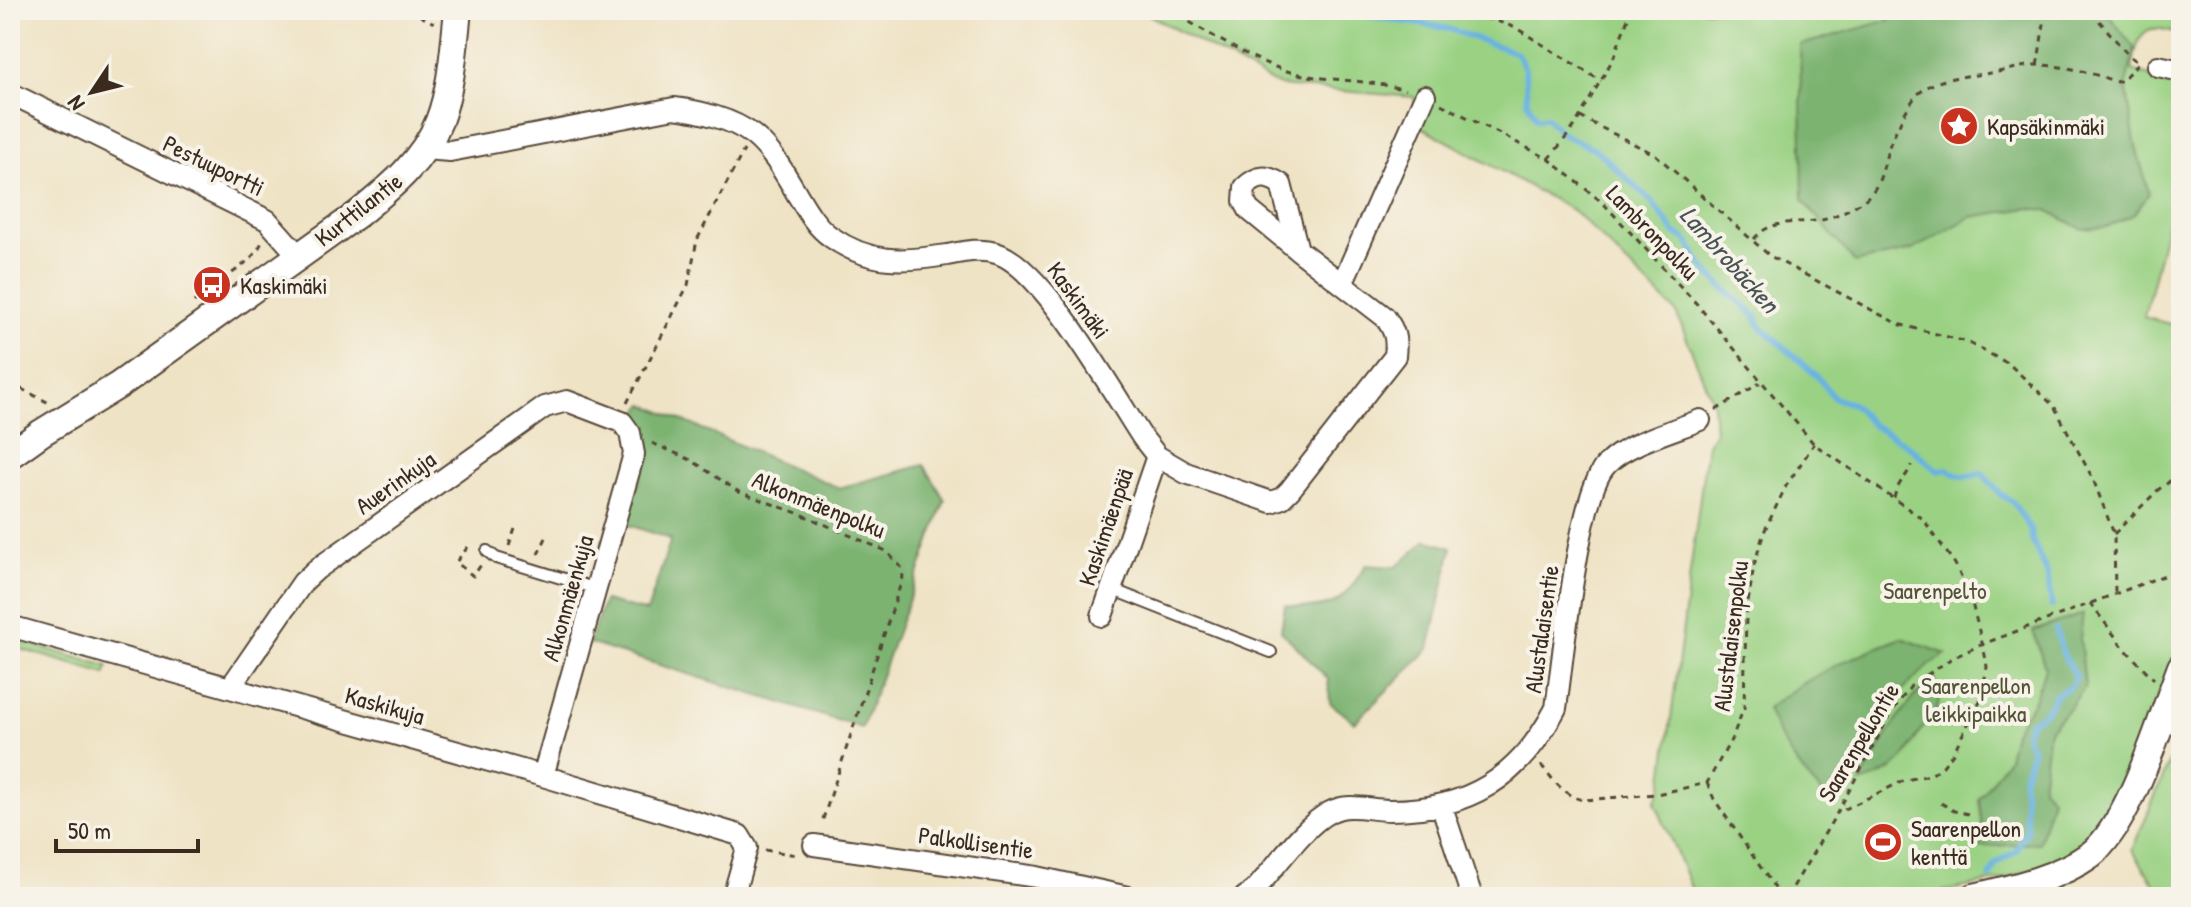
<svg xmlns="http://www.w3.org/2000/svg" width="2191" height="907" font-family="'Patrick Hand',sans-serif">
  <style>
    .green { fill: #9ad183; stroke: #6a7e50; stroke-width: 2 }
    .forest { fill: #7bb371; stroke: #5b6e48; stroke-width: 2 }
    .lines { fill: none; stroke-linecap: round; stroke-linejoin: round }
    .stream { stroke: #68b2e0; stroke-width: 6 }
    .service-casing { stroke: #564637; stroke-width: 14 }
    .minor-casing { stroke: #564637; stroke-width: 24 }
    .tertiary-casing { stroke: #564637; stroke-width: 30 }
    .path { stroke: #564637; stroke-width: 3; stroke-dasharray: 6 6; stroke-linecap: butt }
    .service { stroke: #fff; stroke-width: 10 }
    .minor { stroke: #fff; stroke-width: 20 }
    .tertiary { stroke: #fff; stroke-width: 26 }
    .labels { text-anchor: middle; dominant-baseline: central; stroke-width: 8; stroke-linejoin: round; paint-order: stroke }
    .poi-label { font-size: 24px; fill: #3b2a1e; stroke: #f7f3e8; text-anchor: start }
    .street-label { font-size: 24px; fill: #3b2a1e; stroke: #f7f3e8 }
    .park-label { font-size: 24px; fill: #535437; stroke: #f7f3e8 }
    .water-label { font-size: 26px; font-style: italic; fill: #485358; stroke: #f7f3e8 }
  </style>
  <rect width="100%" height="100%" fill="#f7f3e8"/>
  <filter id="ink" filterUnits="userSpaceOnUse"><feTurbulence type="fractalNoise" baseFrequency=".0125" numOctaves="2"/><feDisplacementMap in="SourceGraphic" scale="16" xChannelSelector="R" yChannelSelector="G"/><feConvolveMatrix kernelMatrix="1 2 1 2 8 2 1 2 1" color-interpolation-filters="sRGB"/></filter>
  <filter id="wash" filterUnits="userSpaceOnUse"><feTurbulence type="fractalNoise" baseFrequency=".006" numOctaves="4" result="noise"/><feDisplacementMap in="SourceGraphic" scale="32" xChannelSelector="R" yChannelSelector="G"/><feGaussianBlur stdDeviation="1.8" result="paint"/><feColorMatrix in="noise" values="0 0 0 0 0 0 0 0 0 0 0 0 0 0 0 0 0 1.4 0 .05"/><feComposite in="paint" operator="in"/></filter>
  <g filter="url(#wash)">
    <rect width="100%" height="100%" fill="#efe3c5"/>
    <path class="green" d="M1140 10H2181V35C2141 18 2138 36 2132 71L2181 84V165L2144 317 2181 327V636L2119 797 2101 828 2083 845 2062 859 2002 880 1914 897H1695L1655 802 1662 787 1707 444 1715 433 1713 403 1676 312 1574 211 1418 125 1414 97 1279 86Z
      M10 639 108 666 106 674 10 646Z
      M2181 735V897H2163L2132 850Z"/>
    <path class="forest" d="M1924 10H2105L2135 49 2126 84 2135 143 2149 193 2133 215 2107 227 2082 229 2047 210 2028 208 1971 217 1912 250 1855 263 1803 200 1800 45Z
      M644 404 839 488 924 465 945 500 862 728 589 643 604 601 647 612 671 539 626 524 647 456 645 433 635 418Z
      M1426 540 1452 548 1429 649 1355 722 1330 703 1328 679 1281 631 1285 605C1333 612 1341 604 1366 565L1396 567Z
      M2083 614 2080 639 2085 686 2070 707 2049 730 2042 787 2052 798 2039 843 1979 847 1982 825 1979 799 2008 758 2014 732 2035 698 2045 668 2033 631Z
      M1902 638 1946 654C1889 689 1866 747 1835 805 1805 779 1782 747 1767 709 1807 676 1853 656 1902 638Z
      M1934 676 1939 698 1936 717C1916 731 1920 733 1908 752 1897 768 1878 778 1860 783 1882 743 1901 707 1934 676Z"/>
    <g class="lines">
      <path class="stream" d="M1331 10 1446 28 1517 53 1525 69 1527 101 1537 119 1546 117 1562 134 1595 149 1651 201 1676 234C1691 238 1692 252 1700 262 1715 283 1737 300 1757 317L1759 325 1817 376 1834 398 1852 404 1872 425 1905 443 1938 471 1948 469C1960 479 1968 477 1982 473L2000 494 2013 502 2030 529 2032 540 2047 573 2052 606
        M1990 877 1996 864 2016 851 2027 830 2023 778 2032 752 2026 734 2030 722C2042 715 2050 710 2054 696L2071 686 2076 677 2063 654 2056 630"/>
    </g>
  </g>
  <g filter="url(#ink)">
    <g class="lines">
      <g class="service-casing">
        <path id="service" d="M487 551 496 558 597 589
          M1111 589 1271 652"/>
      </g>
      <g class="minor-casing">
        <path id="minor" d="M2158 66 2181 71
          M10 93 267 220 298 255
          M424 149 450 151 674 108C699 111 733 119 753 135 772 150 785 174 797 194 806 209 816 227 831 237 869 264 903 262 947 255 963 252 980 248 996 253 1042 266 1113 393 1142 437L1157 456 1186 473 1271 502 1282 498 1290 490 1395 356C1397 339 1395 331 1385 317L1298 250 1281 184C1266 175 1258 175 1245 187L1244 201 1249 210 1298 250
          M1342 284 1425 96
          M1102 616 1157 456
          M10 626 543 776 739 835 747 848 733 897
          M230 688 303 582 317 569 545 407 567 401 622 422 630 433 634 454 543 776
          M1442 807 1472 897
          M814 845 1037 877 1128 897
          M1245 897 1254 891C1274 869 1305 824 1330 812 1349 802 1369 810 1390 810 1468 810 1520 778 1556 708 1563 661 1578 492 1607 464 1627 443 1673 431 1700 420"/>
      </g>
      <g class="tertiary-casing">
        <path id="tertiary" d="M10 455 41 433 119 385 358 214C390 188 424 160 439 121 452 87 454 46 458 10
          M1974 897C2012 888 2058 878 2090 855 2130 826 2162 716 2181 667"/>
      </g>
      <path class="path" d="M409 10 434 23
        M1169 10C1204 30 1240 54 1278 68 1318 83 1363 77 1405 90
        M1438 10 1494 20 1516 28 1601 81
        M2037 65C2041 50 2042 21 2049 10
        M1441 104 1549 159 1603 203 1695 302 1814 444 1923 519 1955 564 1971 599 1985 655 1987 667 1981 699 1953 753 1943 766 1931 775 1905 780 1837 813
        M1580 117 1656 155 1770 256 1898 324 1967 342 2009 364 2054 406 2093 479 2114 534 2115 594
        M1549 159 1574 127 1613 59 1631 10
        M1754 239C1771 218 1798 224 1822 220 1834 217 1850 209 1861 202 1883 188 1882 166 1890 144 1896 130 1904 113 1913 100 1930 76 1966 77 1991 73 2007 71 2024 65 2040 65 2067 66 2092 73 2117 82L2122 80 2139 62 2130 57 2090 10
        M194 302C214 281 250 268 262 242
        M10 383 49 403
        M627 403 688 285 697 240 744 150
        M1716 410 1760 383
        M652 443 691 460 739 492 803 515 886 551 901 567 903 577 821 825
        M1894 498C1898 480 1908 477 1911 465
        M2114 534 2159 489C2172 482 2176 473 2181 461
        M509 546 516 526
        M468 547 456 562 473 576 481 565
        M538 554 547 536
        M2090 603 2124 648 2154 679
        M1541 765C1553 779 1564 797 1584 800L1657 794 1707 783 1732 738 1744 708 1746 615 1754 565 1764 532 1786 486 1814 444
        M1707 783 1714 799 1781 897
        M1941 803 1954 811 1968 814
        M765 850 797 855
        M1787 897 1837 813 1891 713 1911 686 1952 658 1983 644 2181 569"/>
      <use href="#service" class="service"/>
      <use href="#minor" class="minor"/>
      <use href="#tertiary" class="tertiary"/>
    </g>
  </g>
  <defs>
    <g id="sight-disc" transform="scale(2)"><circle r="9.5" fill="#c8321e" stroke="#f7f3e8"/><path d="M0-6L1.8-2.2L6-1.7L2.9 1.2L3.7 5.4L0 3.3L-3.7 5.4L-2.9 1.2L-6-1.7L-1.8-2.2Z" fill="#fff"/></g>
    <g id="bus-disc" transform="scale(2)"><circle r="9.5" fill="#c8321e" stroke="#f7f3e8"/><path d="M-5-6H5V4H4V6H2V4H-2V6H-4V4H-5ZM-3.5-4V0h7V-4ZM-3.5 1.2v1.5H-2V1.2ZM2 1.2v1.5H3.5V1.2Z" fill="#fff"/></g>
    <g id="stadium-disc" transform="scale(2)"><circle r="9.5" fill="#c8321e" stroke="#f7f3e8"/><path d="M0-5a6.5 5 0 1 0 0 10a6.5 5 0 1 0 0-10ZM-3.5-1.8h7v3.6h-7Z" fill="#fff"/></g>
  </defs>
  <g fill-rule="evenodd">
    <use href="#sight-disc" x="1959" y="126"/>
    <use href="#bus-disc" x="212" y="285"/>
    <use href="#stadium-disc" x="1883" y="842"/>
  </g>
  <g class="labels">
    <g class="poi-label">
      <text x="1987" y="126">Kapsäkinmäki</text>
      <text x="240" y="285">Kaskimäki</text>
      <text x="1911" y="828">Saarenpellon<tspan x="1911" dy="28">kenttä</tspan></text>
    </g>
    <g class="street-label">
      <text transform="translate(214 165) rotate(26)">Pestuuportti</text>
      <text transform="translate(358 209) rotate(-38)">Kurttilantie</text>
      <text transform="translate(1653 232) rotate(46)">Lambronpolku</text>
      <text transform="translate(1079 300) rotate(54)">Kaskimäki</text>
      <text transform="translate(395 482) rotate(-35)">Auerinkuja</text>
      <text transform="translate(819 504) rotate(22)">Alkonmäenpolku</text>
      <text transform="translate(1105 527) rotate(-71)">Kaskimäenpää</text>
      <text transform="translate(567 598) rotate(-74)">Alkonmäenkuja</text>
      <text transform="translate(1541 629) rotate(-82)">Alustalaisentie</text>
      <text transform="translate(1730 636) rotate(-83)">Alustalaisenpolku</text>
      <text transform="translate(385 705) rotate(16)">Kaskikuja</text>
      <text transform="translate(1858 742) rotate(-59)">Saarenpellontie</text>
      <text transform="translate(976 842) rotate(8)">Palkollisentie</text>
    </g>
    <g class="park-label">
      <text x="1935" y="590">Saarenpelto</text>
      <text x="1976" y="685">Saarenpellon<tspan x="1976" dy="28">leikkipaikka</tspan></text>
    </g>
    <g class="water-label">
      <text transform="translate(1730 259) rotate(48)">Lambrobäcken</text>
    </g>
  </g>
  <rect width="2191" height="907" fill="none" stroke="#f7f3e8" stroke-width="40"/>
  <g transform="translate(92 92) rotate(235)" stroke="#f7f3e8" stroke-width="6" paint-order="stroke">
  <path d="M0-6L14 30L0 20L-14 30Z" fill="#3b2a1e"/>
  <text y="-12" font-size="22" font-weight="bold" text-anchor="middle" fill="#3b2a1e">N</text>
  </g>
  <path d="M56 839v12h142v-12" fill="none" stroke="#3b2a1e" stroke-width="4"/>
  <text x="68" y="839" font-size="24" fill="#3b2a1e" stroke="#f7f3e8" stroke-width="6" paint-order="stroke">50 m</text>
</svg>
